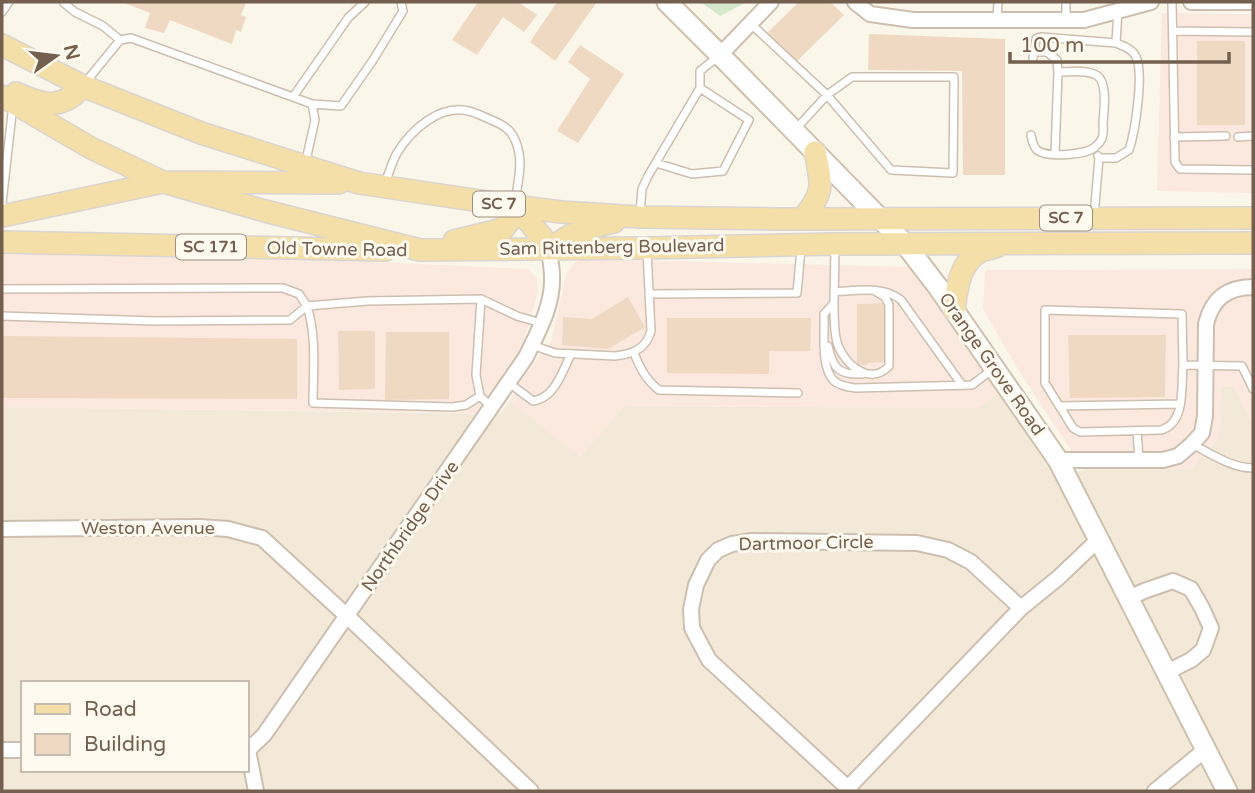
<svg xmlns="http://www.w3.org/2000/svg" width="1255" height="793" font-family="'Varela Round',sans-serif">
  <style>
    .residential { fill: #f3e9d9; fill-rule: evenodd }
    .commercial { fill: #fbe9df }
    .green { fill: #d3e9c9 }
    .building { fill: #efd9c3 }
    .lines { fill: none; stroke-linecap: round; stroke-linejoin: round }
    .lane-casing { stroke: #cdbfb0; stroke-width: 10 }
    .street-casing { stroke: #cdbfb0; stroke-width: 18 }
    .secondary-casing { stroke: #cfc0ae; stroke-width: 23 }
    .primary-casing { stroke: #dbd5d1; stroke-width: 24 }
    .lane { stroke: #fff; stroke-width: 7 }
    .street { stroke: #fff; stroke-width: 14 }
    .secondary { stroke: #fff; stroke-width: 19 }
    .primary { stroke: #f5dfa8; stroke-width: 21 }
    .labels { text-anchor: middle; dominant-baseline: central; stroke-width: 6; stroke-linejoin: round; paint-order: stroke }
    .shield { fill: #fefaf0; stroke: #9e8e7f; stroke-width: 2 }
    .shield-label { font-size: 16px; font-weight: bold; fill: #755f4f }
    .street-label { font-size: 18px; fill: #755f4f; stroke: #fefaf0 }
  </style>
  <rect width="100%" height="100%" fill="#fbf6ea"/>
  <path class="residential" d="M1233 386 1253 424V791H2V407L499 414 510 401 580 456 624 406 976 408 1000 393 1055 477 1084 470 1190 469 1219 438 1221 387ZM23 683H247V770H23Z"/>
  <path class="commercial" d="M1162 13 1253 14V193L1157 191Z
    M2 252 314 259 528 269 537 278 538 292 521 351 479 413 2 407Z
    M585 259 909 267 1000 393 977 408 624 406 580 457 510 401 526 373 551 342 567 272 576 261Z
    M1253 269V424L1233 386 1221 387 1219 438 1190 469 1084 470 1019 371 983 309 985 270Z"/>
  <path class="green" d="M701 2H747L720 16Z"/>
  <path class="building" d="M122 2H246L241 15 246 17 241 32 236 30 232 44 170 20 164 33 145 28 150 13Z
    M478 2H518L537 15 524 32 503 17 477 55 452 40Z
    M557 2H597L555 61 530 42Z
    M799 2H830L844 15 796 62 767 33Z
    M869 34 1005 39V175H963L962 71 868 70Z
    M1197 41H1245V125H1197Z
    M580 45 624 74 578 143 557 131 590 79 568 62Z
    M628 297 645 327 608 349 562 345 563 317 592 319Z
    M885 303 886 362 867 363 868 365H857V304Z
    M667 318H811L810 351H769V374L667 373Z
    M338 331H375V389L339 390Z
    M386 332H449V399L385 400Z
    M1068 335H1166L1165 397 1070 398Z
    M2 336 297 339V399L2 398Z"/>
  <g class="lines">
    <g class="lane-casing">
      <path id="lane" d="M65 2 64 3 75 12 103 26 120 40
        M1066 2V19
        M1172 2 1175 162 1180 169 1253 170
        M2 12 9 2
        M997 20 998 2
        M751 24 827 95 852 77H954L953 173 891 170 827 95 795 130
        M1173 31 1253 32
        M1116 43 1118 10
        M1033 52H1047L1057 60 1058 72 1055 154
        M1033 58 1036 39 1041 37 1116 43C1123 46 1131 48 1135 55 1145 70 1135 132 1129 150L1116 158H1099
        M85 83 120 40 131 38 312 104 341 106 373 60 403 11 401 2
        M293 97 348 18 365 2
        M1031 135C1032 141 1033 146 1037 150 1046 158 1087 155 1095 147 1098 144 1101 142 1102 138 1104 134 1103 126 1103 122 1104 111 1108 81 1096 75 1086 69 1069 72 1058 72
        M1174 137 1226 136
        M1238 137 1253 136
        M656 163 692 174 723 171 749 120 700 88
        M305 165 315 120 312 104
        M385 183C389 173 392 162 397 153 411 130 440 104 468 111 475 112 482 116 489 119 507 126 515 132 519 153 522 168 517 187 515 202
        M2 203 13 105
        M640 214 642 189 648 176 700 88V71L720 55
        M1094 216 1099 158 1098 156
        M835 248 834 303 824 314C825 332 820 367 834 381 840 386 848 387 855 388L972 385 994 368
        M2 289 283 288 299 294 307 306 290 320 155 321 2 316
        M834 292C856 291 883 285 901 300L962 385
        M649 294 797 293 801 249
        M481 299 476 375 480 396 491 407
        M834 304C834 315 834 327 836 338 840 361 869 388 889 366V305L885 297 875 291
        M532 345 555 353 615 356C633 354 646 349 651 331L647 251
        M828 346C833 369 839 375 862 374
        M634 353C640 368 646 380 659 390L798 393
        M1183 365C1181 387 1186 423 1161 430L1080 432 1073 428 1045 383V310L1182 314 1183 365 1242 366 1253 389
        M509 383 533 401C555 398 562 372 571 354
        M480 396 466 405 452 407 313 403C313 371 317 337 307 306L367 301 481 299 517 316 541 323
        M1059 406 1180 404
        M1137 431 1139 460
        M1192 444C1211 454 1232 468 1253 468"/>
    </g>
    <g class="street-casing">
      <path id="street" d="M855 2 870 14 913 20H1084L1151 2
        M1191 2H1253
        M720 55 771 2
        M1058 460H1163L1178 456 1192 444 1202 433 1205 416 1206 324C1212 299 1227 287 1253 287
        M2 529 199 527 228 529 262 538 347 616 531 791
        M1129 598 1144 591 1173 581 1191 589 1202 608 1211 628 1203 650 1191 660 1167 672
        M2 750H23
        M256 791 248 750 264 735 526 357C538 332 553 306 552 277 552 268 550 258 549 249
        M845 791 1021 608 1058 578 1099 539
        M851 791 709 660 692 628 691 609 696 585 708 560 718 550 732 544 752 541 917 543 948 550 971 562 1021 608
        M1155 791 1206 749"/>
    </g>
    <g class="secondary-casing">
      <path id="secondary" d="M667 2 720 55 905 244 938 287 1058 460 1227 791"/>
    </g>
    <g class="primary-casing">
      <path id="primary" d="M2 45 83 86 201 133 359 183 515 206 561 212 640 217 779 219 1253 218
        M16 93C43 105 61 111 83 86
        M2 96 91 148 163 182 265 211 420 250 647 248 835 244 1253 243
        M2 216 163 182 339 183
        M802 219C825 193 822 184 815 152
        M454 241 503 229 508 223 515 206 542 237 549 249
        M2 242 385 250
        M549 249C573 232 585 228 614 222
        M954 310C957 289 959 262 981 251 986 249 993 248 998 246"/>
    </g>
    <use href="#lane" class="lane"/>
    <use href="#street" class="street"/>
    <use href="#secondary" class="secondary"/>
    <use href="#primary" class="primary"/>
  </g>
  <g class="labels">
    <g class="shield">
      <rect x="473" y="191.5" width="52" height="25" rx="5"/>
      <rect x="1040" y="205.5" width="52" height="25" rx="5"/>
      <rect x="176" y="234.5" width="70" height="25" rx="5"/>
    </g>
    <g class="shield-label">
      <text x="499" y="204">SC 7</text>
      <text x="1066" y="218">SC 7</text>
      <text x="211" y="247">SC 171</text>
    </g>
    <g class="street-label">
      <text transform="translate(612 247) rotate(-1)">Sam Rittenberg Boulevard</text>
      <text transform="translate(337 249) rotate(1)">Old Towne Road</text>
      <text transform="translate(992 364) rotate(55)">Orange Grove Road</text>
      <text transform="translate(410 526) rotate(-55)">Northbridge Drive</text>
      <text x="148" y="528">Weston Avenue</text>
      <text transform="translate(806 543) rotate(-1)">Dartmoor Circle</text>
    </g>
  </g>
  <rect width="1255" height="793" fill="none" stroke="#755f4f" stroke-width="7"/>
  <rect x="21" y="681" width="228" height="91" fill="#fefaf0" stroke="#c7bcb0" stroke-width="2"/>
  <rect x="35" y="704" width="35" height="10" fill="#f5dfa8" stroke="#c7bcb0" stroke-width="2"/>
  <text x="84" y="716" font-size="21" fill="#755f4f">Road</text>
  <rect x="35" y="734" width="35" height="21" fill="#efd9c3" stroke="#c7bcb0" stroke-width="2"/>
  <text x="84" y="751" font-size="21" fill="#755f4f">Building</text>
  <g transform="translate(56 56) rotate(76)" stroke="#fefaf0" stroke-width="5" paint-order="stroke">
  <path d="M0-5L12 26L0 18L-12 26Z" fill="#755f4f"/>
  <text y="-10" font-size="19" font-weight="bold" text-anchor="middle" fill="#755f4f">N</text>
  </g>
  <path d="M1010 52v10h219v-10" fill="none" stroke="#755f4f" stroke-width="3.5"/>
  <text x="1020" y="52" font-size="21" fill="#755f4f" stroke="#fefaf0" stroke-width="5" paint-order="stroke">100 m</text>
</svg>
